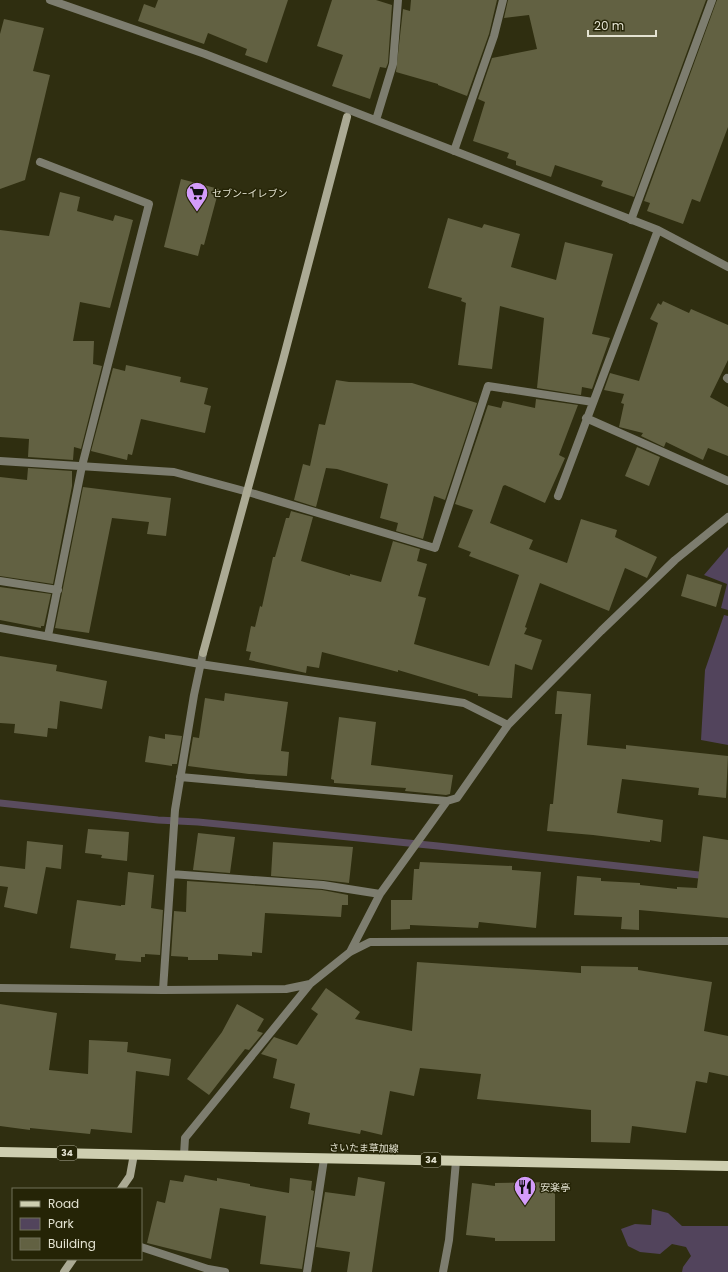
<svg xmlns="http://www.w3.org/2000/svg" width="728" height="1272" font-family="Poppins,'Noto Sans JP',sans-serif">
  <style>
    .green { fill: #52445c }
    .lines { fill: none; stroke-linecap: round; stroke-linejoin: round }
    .stream { stroke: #5a4c5e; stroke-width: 7 }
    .building { fill: #626142 }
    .lane { stroke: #7d7d6f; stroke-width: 8 }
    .street { stroke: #7d7d6f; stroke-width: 8 }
    .secondary { stroke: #abaa94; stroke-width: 8 }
    .primary { stroke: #ceceb0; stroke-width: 10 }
    .labels { text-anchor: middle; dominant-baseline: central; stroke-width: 3; stroke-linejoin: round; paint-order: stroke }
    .shield { fill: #252406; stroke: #abaa95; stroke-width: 1 }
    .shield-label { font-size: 9px; font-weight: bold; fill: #e4e3d2 }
    .poi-label { font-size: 10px; fill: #e4e3d2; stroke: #252406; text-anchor: start }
    .street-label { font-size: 10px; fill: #e4e3d2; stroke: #252406 }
  </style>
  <rect width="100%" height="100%" fill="#2f2e10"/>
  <path class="green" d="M728 547V610L721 608 727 584 704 575Z
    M724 615 728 616V745L701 740 705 670Z
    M652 1209 668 1213 682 1226H728V1272H682L683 1267 691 1256 686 1247 672 1244 660 1254 640 1252 628 1246 621 1229 635 1224 651 1225Z"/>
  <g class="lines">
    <path class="stream" d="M0 803 158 820 198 822 438 846 708 876"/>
  </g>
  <path class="building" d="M158 0H288L267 63 245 55 247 49 208 33 204 44 138 21 144 4 155 8Z
    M332 0H376L392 5 388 63 386 68 380 67 370 99 332 86 343 55 317 46Z
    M411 0H497L489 34 467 96 438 85V84L396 72 403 9 410 11Z
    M508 0H706L634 197 601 186 603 181 555 165 551 177 516 165V161L507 158 509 153 473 141 485 102 478 99 492 58 537 49 529 15 504 18Z
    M717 0H728V127L700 202 692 199 683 224 647 211 650 203 644 201Z
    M4 19 44 28 33 71 50 75 25 180 0 189V34Z
    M181 179 219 189 204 245 201 244 198 256 164 247Z
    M60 192 80 197 77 211 113 221 115 215 133 220 110 308 80 302 73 341H94L93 364 102 366 81 449 74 447 73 460 28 457 29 439 0 437V230L49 236Z
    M448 218 482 228 484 224 520 234 511 267 556 280 565 242 613 254 592 334 610 338 592 389 582 387 581 395 537 388 544 318 500 306 492 369 458 365 466 303 461 301 462 298 428 288Z
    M663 301 689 313 691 309 728 325V360L710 397 728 407V456L708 448 703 460 666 442 664 447 641 436 643 433 619 427 624 404 621 403 624 394 604 390 610 373 639 381 658 323 650 319 658 303 661 305Z
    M126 365 181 377 180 382 208 388 204 404 211 406 205 433 141 419 132 455 128 454 127 460 91 451 113 368 125 371Z
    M336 380 349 382 412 383 477 403 445 500 434 496 423 539 396 531 398 523 380 518 388 484 337 469 326 468 316 507 294 500 303 464 310 466 319 424 325 425Z
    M536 399 578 405 559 455 565 458 545 503 505 485 503 486 490 523 533 540 529 549 567 563 581 519 617 530 615 537 657 557 647 578 625 568 609 611 540 583 525 627 527 628 524 634 542 640 532 670 515 664 512 698 478 696V694L398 670V672L322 652 319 668 307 666 306 673 249 660 251 652 246 651 251 626 255 627 260 606 262 607 273 557H275L286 518H289L291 511 313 517 301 561 350 576V574L381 582 393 541 420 549 417 561 427 564 418 596 426 598 414 644 489 666 519 575 469 556 471 552 458 547 473 510 455 504 488 405 501 408 503 401 535 408Z
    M637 447 660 457 649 486 625 476Z
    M28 468 72 471V486L53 584 0 576V477L27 480Z
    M83 487 171 498 166 536 147 534 149 522 112 518 89 633 55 628Z
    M687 574 722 585 716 607 681 596Z
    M0 587 51 594 44 626H41V628L0 620Z
    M0 656 57 665 56 671 107 681 102 709 60 701 57 729 48 728 47 737 14 733 15 724 0 723Z
    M557 691 591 694 587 745 626 749V745L728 756 726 798 698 795 699 788 622 779 617 813 663 820 661 842 650 840V842L593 835 547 831 550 804H553L562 714H555Z
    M225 693 288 702 281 751 289 752 287 776 249 774 188 766 193 737 199 738 205 698 224 701Z
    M339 717 376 722 371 765 453 775 450 794 446 795 405 791 406 788 334 783V780L331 779Z
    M165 734 182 736 177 764H172V766L145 762 149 736 165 739Z
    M88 829 129 832 127 861 101 858 102 855 85 853Z
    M198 833 235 837 230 873 193 870Z
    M703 836 728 840V918L639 910V930L621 929 622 917 574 915 577 876 601 878V881L640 883V885L677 889V887L697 888Z
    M27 841 63 845 61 869 46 867 37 914 4 907 8 887 0 886V866L25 869Z
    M273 842 353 847 349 883 323 880 271 876Z
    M420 862 512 866V870L541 872 536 928 479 922 478 928 410 925V929L391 930V900H412L414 869H419Z
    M128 872 154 875 151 908 163 910 160 955 145 954V957H141V962L115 960 116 954 70 948 77 900 121 906V905H125Z
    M187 881 322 890 348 895V905H342L341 917 265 913 262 953 252 952V956L218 954V960H188V957L171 956 174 911 186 912Z
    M417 962 581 973V966L638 967V970L712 982 704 1031 728 1036V1076L709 1072 707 1083 696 1081 686 1133 632 1126 630 1143 591 1142V1110L477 1099 481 1074 420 1068 414 1096 390 1091 382 1135 361 1130 360 1134 308 1124 310 1113 290 1108 295 1084 273 1078 277 1059 261 1054 274 1037 297 1045 318 1014 311 1009 326 988 360 1012 355 1019 412 1031Z
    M0 1004 57 1013 49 1070 88 1074 89 1040 128 1042 127 1052 171 1059 169 1076 136 1071 132 1133 91 1129 90 1134 30 1128V1130L0 1126Z
    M237 1004 264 1019 257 1031 263 1033 249 1050 245 1049 209 1095 187 1079 222 1032Z
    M185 1175 217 1181V1178L250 1184V1186L289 1193 290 1178 312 1181 311 1190 314 1191 302 1269 260 1264 266 1216 220 1208 211 1259 147 1243 157 1201 165 1203 170 1180 183 1182Z
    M358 1177 385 1182 372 1272H347L350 1252 316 1247 325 1192 355 1196Z
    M555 1182V1241H495V1238L466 1235 472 1183 495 1186V1183Z"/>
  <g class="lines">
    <path class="lane" d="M631 220 712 0
      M727 378 728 379"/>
    <path class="street" d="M50 0 205 54 658 230 728 267
      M376 120 393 64 398 0
      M454 151 494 36 503 0
      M40 162 149 204 82 466 48 636
      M586 418 728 481
      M0 461 174 472 248 492 435 548 488 386 593 402
      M558 496 658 230
      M0 581 58 590
      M0 628 200 664 464 703 508 725
      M180 777 447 801
      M171 874 323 885 380 894
      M350 952 380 894 447 801 457 798 508 725 601 631 675 560 728 517
      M0 988 163 990 286 989 310 984 350 952 370 942 728 941
      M163 990 175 810 194 695 203 653
      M184 1155 185 1138 310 984
      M141 1247 208 1269 225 1272
      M307 1272 324 1159
      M443 1272 449 1240 456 1161"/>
    <path class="secondary" d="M203 653 283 360 347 117
      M121 1189 130 1176 134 1154
      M64 1272 73 1259"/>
    <path class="primary" d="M0 1152 728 1166"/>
  </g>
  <defs>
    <g id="supermarket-pin" transform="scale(1.15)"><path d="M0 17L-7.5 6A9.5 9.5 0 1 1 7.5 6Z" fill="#d49cfb" stroke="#252406"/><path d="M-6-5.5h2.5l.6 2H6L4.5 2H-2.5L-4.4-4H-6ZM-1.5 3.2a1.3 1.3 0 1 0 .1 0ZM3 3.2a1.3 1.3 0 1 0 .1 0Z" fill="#111"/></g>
    <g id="restaurant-pin" transform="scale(1.15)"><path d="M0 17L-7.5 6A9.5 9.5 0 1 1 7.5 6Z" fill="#d49cfb" stroke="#252406"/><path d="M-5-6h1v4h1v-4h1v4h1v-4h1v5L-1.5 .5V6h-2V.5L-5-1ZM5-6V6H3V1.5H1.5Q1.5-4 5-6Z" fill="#111"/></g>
  </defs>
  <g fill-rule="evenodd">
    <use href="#supermarket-pin" x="197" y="193"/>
    <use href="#restaurant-pin" x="525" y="1187"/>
  </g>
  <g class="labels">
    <g class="shield">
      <rect x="57" y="1146" width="20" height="14" rx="3"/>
      <rect x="421" y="1153" width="20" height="14" rx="3"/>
    </g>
    <g class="shield-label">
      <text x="67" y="1153">34</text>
      <text x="431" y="1160">34</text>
    </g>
    <g class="poi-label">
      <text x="212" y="193">セブン-イレブン</text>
      <text x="540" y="1187">安楽亭</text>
    </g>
    <g class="street-label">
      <text transform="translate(364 1148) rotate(1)">さいたま草加線</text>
    </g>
  </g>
  <rect x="12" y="1188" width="130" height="72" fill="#252406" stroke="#717058"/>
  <rect x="20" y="1201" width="20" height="6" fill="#ceceb0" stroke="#717058"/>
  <text x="48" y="1208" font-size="12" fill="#e4e3d2">Road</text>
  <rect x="20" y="1218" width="20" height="12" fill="#52445c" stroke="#717058"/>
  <text x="48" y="1228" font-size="12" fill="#e4e3d2">Park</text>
  <rect x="20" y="1238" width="20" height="12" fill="#626142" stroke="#717058"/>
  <text x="48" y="1248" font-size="12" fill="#e4e3d2">Building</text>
  <path d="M588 30v6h68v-6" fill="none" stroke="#e4e3d2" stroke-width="2"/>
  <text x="594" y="30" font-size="12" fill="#e4e3d2" stroke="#252406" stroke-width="3" paint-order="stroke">20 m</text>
</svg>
